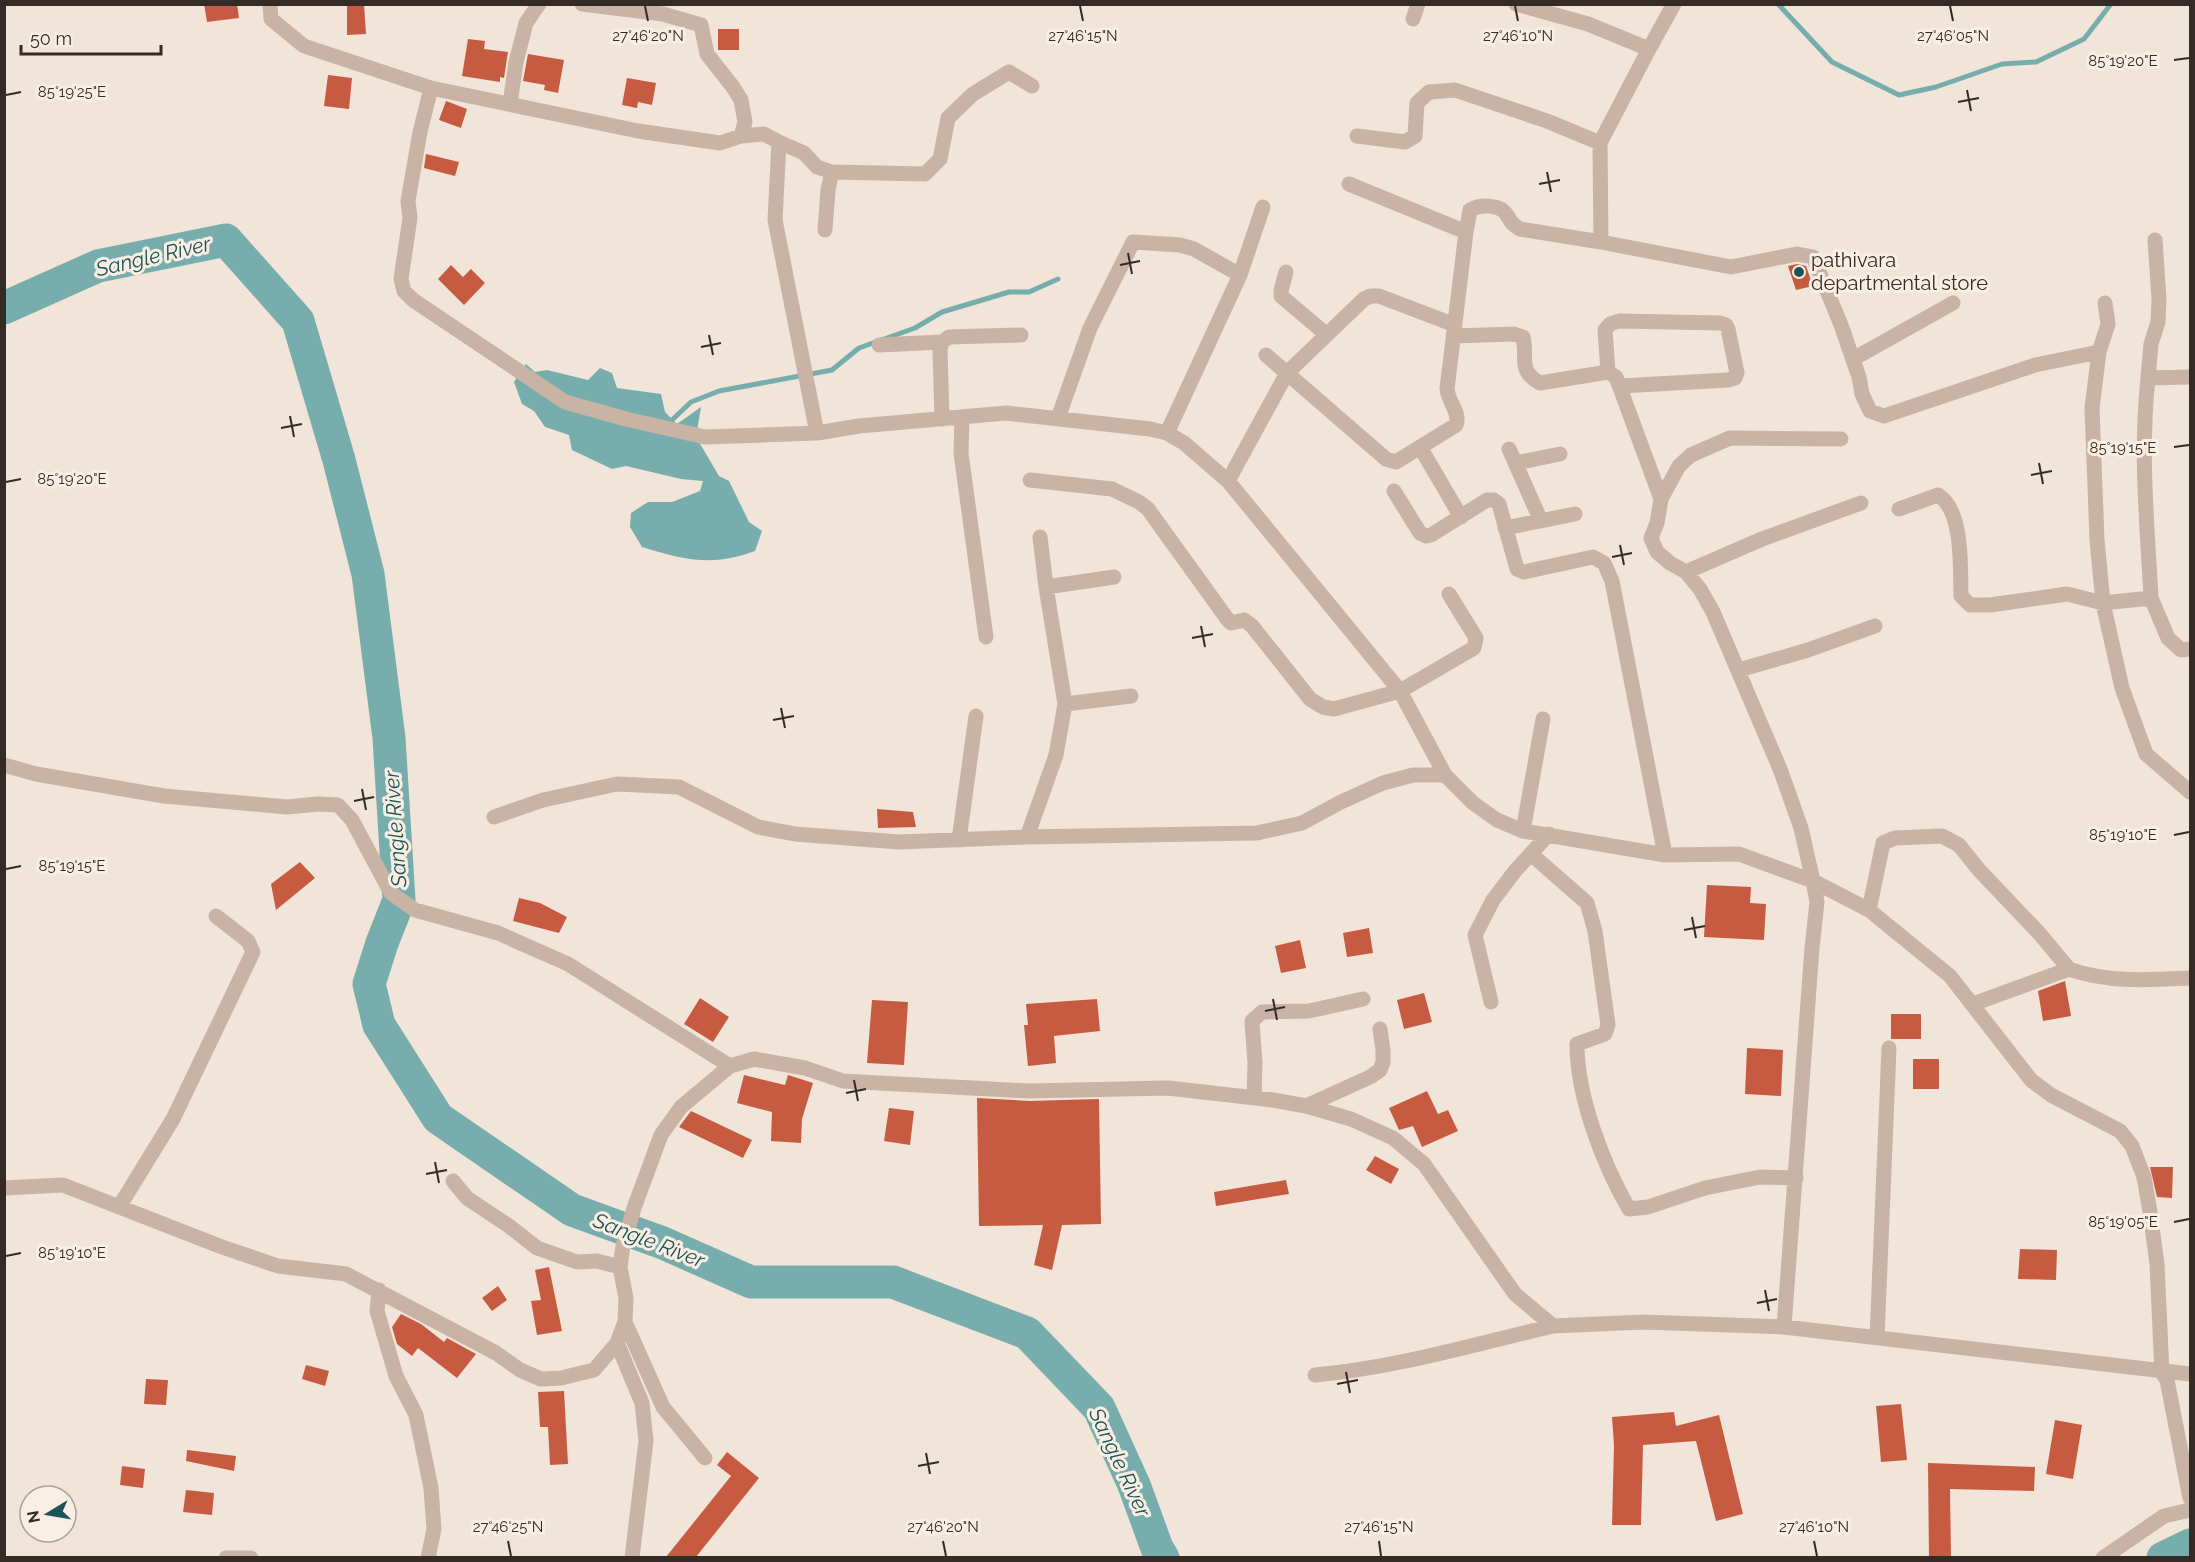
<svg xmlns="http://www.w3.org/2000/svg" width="2195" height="1562" font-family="Raleway,sans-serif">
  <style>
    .water { fill: #77aead }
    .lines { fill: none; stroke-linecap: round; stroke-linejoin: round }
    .stream { stroke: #77aead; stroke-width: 5 }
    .river { stroke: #77aead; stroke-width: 33 }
    .building { fill: #c65b41 }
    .minor { stroke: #c9b3a4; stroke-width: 15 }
    .ticks { fill: none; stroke: #342a26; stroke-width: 2 }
    .poi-dot { fill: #1c5455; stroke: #f9eee4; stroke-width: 2 }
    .labels { text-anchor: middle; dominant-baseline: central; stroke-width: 6; stroke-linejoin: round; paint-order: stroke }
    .poi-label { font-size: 20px; fill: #342a26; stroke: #f9eee4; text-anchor: start }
    .water-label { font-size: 21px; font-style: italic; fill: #1c5455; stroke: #f9eee4 }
    .ticks-label { font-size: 15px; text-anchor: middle; fill: #342a26; stroke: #f9eee4; stroke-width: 6; stroke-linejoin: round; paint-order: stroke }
  </style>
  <rect width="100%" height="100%" fill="#f1e4d8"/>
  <path class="water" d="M526 364 535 372 547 370 588 380 600 368 612 373 617 388 661 394 665 412 677 424 701 407 696 437 719 476 729 481 749 522 762 531 755 551C712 567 684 560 642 547L630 527 631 513 648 502H672L700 491 703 481 681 479 626 466 612 469 572 450 569 435 545 427 534 411 522 404 514 382Z"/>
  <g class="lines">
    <path class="stream" d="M1778 4 1832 62 1899 95 1936 87 2002 64 2036 62 2084 39 2111 4
      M672 420 691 402 719 391 832 370 859 348 915 328 942 312 1009 292H1029L1058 279"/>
    <path class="river" d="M4 308 98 266 226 240 298 321 339 460 368 574 389 738 399 900 382 943 369 984 379 1025 438 1118 572 1210 663 1243 751 1282H893L1027 1333 1099 1408 1134 1485 1157 1548 1163 1558
      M2163 1558 2190 1545"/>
  </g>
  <path class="building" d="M204 4H237L239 18 207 22Z
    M347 4H364L366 34 347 35Z
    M718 29H739V50H718Z
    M468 39 485 41 484 49 508 52 504 78 500 77V82L462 76Z
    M528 54 564 60 558 93 544 90 545 85 523 81Z
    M328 75 352 78 349 109 324 106Z
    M627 78 656 83 652 105 638 102 637 108 622 105Z
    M446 101 467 109 461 128 439 120Z
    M426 154 459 162 455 176 424 168Z
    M1797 264 1806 266 1813 286 1796 290 1788 266Z
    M451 265 463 277 471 269 485 283 464 305 438 279Z
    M877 809 913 812 916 827 878 828Z
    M300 862 315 878 276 910 271 884Z
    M1707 885 1751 887 1750 903 1766 904 1764 940 1704 937Z
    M519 898 540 903 567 917 559 933 513 921Z
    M1369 928 1373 953 1347 957 1343 933Z
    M1300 940 1306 968 1281 973 1275 946Z
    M2065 981 2071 1016 2043 1021 2038 991Z
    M1424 993 1432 1022 1404 1029 1397 1000Z
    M700 998 729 1017 713 1042 684 1024Z
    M1097 999 1100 1031 1054 1036 1056 1063 1028 1066 1024 1025H1028L1026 1004Z
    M872 1000 908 1002 904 1065 867 1063Z
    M1891 1014H1921V1039H1891Z
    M1747 1048 1783 1050 1781 1096 1745 1094Z
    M1913 1059H1939V1089H1913Z
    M744 1075 785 1085 788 1075 813 1083 802 1119 801 1143 771 1141 772 1112 737 1103Z
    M1427 1091 1438 1114 1448 1110 1458 1131 1422 1147 1413 1126 1399 1130 1389 1108Z
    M977 1098 1029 1101 1099 1099 1101 1224 1062 1225 1052 1270 1034 1265 1043 1225 979 1226Z
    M889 1108 914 1111 910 1145 884 1141Z
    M691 1111 752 1140 743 1158 679 1127Z
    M1375 1156 1399 1169 1391 1184 1366 1170Z
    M2150 1167H2173L2172 1198 2157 1197Z
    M1286 1180 1289 1194 1216 1206 1214 1192Z
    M2020 1249 2057 1250 2056 1280 2018 1279Z
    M549 1267 562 1331 537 1335 531 1301 541 1300 535 1270Z
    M498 1286 507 1300 492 1311 482 1298Z
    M401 1314 421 1324 444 1342 447 1338 476 1354 457 1378 418 1348 412 1356 397 1344 392 1327Z
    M306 1365 329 1371 325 1386 302 1379Z
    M146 1379 168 1380 166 1405 144 1404Z
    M564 1391 568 1464 550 1465 548 1427H540L538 1392Z
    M1901 1404 1907 1460 1881 1462 1876 1406Z
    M1674 1412 1676 1426 1719 1415 1743 1514 1716 1521 1696 1441 1643 1445 1641 1525H1612L1614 1445 1612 1417Z
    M2055 1420 2082 1425 2073 1479 2046 1474Z
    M187 1450 236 1456 234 1471 186 1461Z
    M727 1452 759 1478 696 1557H666L731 1476 717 1465Z
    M1928 1463 2035 1467 2034 1491 1950 1489 1951 1557H1929Z
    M122 1466 145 1469 143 1488 120 1485Z
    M186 1490 214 1493 212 1515 183 1512Z"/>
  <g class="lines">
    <path class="minor" d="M270 4 271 19 304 46 431 88 638 131 720 143 741 136 764 134 779 142 775 220 817 433
      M582 4 663 14 701 25 707 54 733 87 741 100 745 122 741 136
      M1516 4 1588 24 1649 49
      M1674 4 1649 49 1600 143 1601 242 1731 267 1797 254 1813 257 1841 325 1859 377 1862 394 1870 411 1884 416 2035 365 2099 352
      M1413 19 1418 4
      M431 88 420 132 408 201 410 218 401 279 404 291 413 300 565 402 626 419 705 437 817 433 859 426 1006 413 1150 429 1167 433 1184 443 1228 481 1400 691 1445 775 1473 803 1497 820 1523 831 1665 855 1739 854 1813 881 1869 910 1950 976 2031 1080 2051 1095 2120 1131 2132 1146 2144 1177 2150 1212 2157 1264 2162 1373 2167 1380 2190 1498
      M510 104 516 62 526 23 539 4
      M1357 136 1405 142 1415 136 1417 103 1429 92 1455 90 1547 121 1600 143
      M779 142 804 153 817 167 832 172 925 174 940 159 948 118 973 94 1009 72 1032 86
      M1349 184 1466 232
      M825 230 828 190 832 172
      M2155 240 2159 299 2158 322 2151 344 2148 378 2190 377
      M1286 272 1281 291V296L1327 335
      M2105 303 2108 324 2099 352 2092 408 2097 540 2103 603 2151 598 2168 638 2181 650 2190 649
      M1453 336 1514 334 1523 337C1528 359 1517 370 1540 383L1608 372 1616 377 1661 499 1657 523 1651 538 1657 552 1670 563 1686 572 1700 589 1713 612 1780 769 1801 828 1813 881 1817 902 1812 948 1784 1327
      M879 345 942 342
      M1266 355 1386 459 1396 462 1456 425C1461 413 1448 402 1447 389L1466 232 1470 210C1480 204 1500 204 1507 215 1511 222 1512 224 1520 229L1601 242
      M1853 359 1953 303
      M1608 372 1605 330 1610 324 1619 321 1720 323 1726 325 1728 329 1737 373 1735 378 1728 380 1620 386
      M2148 378C2140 452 2147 523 2151 598
      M962 417 961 453 986 637
      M1058 418 1090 328 1133 242 1180 245 1194 249 1240 275
      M942 419 940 350 942 342 949 337 1021 335
      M1167 433 1240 275 1263 207
      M1420 447 1461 517
      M1509 449 1541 521
      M1516 463 1560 454
      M1030 480 1112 489 1139 502 1148 509 1228 620 1231 623 1244 620 1252 626 1310 699 1323 707 1334 709 1400 691 1474 648 1476 638 1449 594
      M1228 481 1287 373 1364 299 1371 296H1379L1455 325
      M1394 491 1420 533 1426 536 1431 535 1487 500H1494L1499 504 1517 569 1524 572 1593 557 1604 563 1612 581 1665 855
      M1661 499 1679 466 1691 455 1730 438 1841 439
      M1899 509 1938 495C1964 511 1960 569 1961 596L1970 605H1990L2067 594 2103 603 2122 688 2146 754 2190 792
      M1505 528 1575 514
      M1686 572 1762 539 1861 503
      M1046 587 1114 577
      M1739 670 1808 650 1875 626
      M1065 704 1131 696
      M4 765 36 774 164 796 287 807 318 804 338 805 352 820 391 893 415 910 498 933 568 964 730 1066
      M494 817 543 800 617 784 679 787 758 827 795 834 899 842 1027 837 1257 833 1302 823 1341 802 1383 783 1413 775H1445
      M1523 831 1543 719
      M1027 837 1056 755 1065 704 1046 587 1040 537
      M959 840 976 716
      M1531 854 1587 903 1595 931 1608 1025 1605 1034 1577 1044C1577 1097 1603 1164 1629 1209L1648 1207 1705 1188 1760 1177 1796 1178
      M1869 910 1883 843 1895 838 1942 836 1959 845 1979 870 2039 933 2069 969
      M1491 1002 1475 935 1493 900 1515 871 1549 834
      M1973 1004 2069 969C2108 983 2149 980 2190 978
      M1254 1098 1255 1063 1252 1021 1262 1012 1309 1011 1363 999
      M1306 1106 1370 1077 1380 1070 1383 1062V1050L1380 1029
      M453 1181 467 1198 509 1226 537 1248 577 1262 597 1261 620 1267
      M4 1188 63 1185 222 1247 278 1266 346 1274 496 1353 520 1370 541 1379 561 1378 594 1370 617 1343 625 1322 626 1298 620 1267 623 1246 634 1208 661 1135 681 1107 730 1066 754 1059 805 1068 843 1081 1029 1091 1168 1088 1273 1100 1306 1106 1351 1119 1393 1138 1424 1164 1515 1294 1553 1326 1643 1322 1784 1327 2190 1374
      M119 1207 173 1119 253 952 248 941 216 916
      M379 1290 377 1311 396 1376 416 1415 431 1488 434 1529 428 1558
      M625 1322 663 1407 705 1458
      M1877 1338 1889 1048
      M617 1343 642 1403 646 1441 632 1558
      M1315 1375C1395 1368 1475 1344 1553 1326
      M226 1558H251
      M2103 1558 2164 1516 2190 1510"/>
  </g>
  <path class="ticks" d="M645 6 648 21M1080 6 1083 21M1515 6 1518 21M1950 6 1953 21M2174 60 2189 58M1967 90 1971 111M6 95 21 92M1958 102 1979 98M1547 172 1551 192M1539 184 1560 180M1128 253 1132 274M1120 265 1140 261M709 335 713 355M701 347 721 343M290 416 294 437M281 428 302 424M2174 447 2189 445M2039 463 2043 484M2031 475 2052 471M6 482 21 479M1620 545 1624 565M1612 557 1632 553M1201 626 1205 647M1192 638 1213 634M781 708 785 728M773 720 794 716M362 789 366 810M354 801 374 797M2174 835 2189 832M6 869 21 866M1692 917 1696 938M1684 930 1705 926M1273 999 1277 1020M1265 1011 1285 1007M854 1080 858 1101M846 1093 866 1089M435 1162 439 1183M426 1174 447 1170M2174 1222 2189 1219M6 1256 21 1253M1765 1290 1769 1311M1757 1303 1777 1299M1346 1372 1350 1393M1337 1384 1358 1380M926 1453 930 1474M918 1466 939 1462M508 1541 511 1556M943 1541 946 1556M1379 1541 1381 1556M1814 1541 1817 1556"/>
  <circle class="poi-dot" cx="1799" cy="272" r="6"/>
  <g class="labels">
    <g class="poi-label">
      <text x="1811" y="260">pathivara<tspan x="1811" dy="23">departmental store</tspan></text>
    </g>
    <g class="water-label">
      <text transform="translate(153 256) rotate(-13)">Sangle River</text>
      <text transform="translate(395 829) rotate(-94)">Sangle River</text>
      <text transform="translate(649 1240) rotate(21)">Sangle River</text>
      <text transform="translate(1120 1462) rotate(65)">Sangle River</text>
    </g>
  </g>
  <g class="ticks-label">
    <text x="648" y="41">27°46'20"N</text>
    <text x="1083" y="41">27°46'15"N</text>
    <text x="1518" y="41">27°46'10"N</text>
    <text x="1953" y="41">27°46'05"N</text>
    <text x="2123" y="66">85°19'20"E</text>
    <text x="72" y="97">85°19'25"E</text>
    <text x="2123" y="453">85°19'15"E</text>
    <text x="72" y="484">85°19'20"E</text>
    <text x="2123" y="840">85°19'10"E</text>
    <text x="72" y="871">85°19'15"E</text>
    <text x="2123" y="1227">85°19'05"E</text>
    <text x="72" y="1258">85°19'10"E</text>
    <text x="508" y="1532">27°46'25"N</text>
    <text x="943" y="1532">27°46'20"N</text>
    <text x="1379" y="1532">27°46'15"N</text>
    <text x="1814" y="1532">27°46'10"N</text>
  </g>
  <rect width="2195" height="1562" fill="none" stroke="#342a26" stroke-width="12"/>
  <g transform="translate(48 1514) rotate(259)"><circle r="28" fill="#f9eee4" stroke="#aaa098" stroke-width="1.5"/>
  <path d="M0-4.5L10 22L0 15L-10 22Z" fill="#1c5455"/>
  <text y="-9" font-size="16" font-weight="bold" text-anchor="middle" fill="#342a26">N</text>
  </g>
  <path d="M21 45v9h140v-9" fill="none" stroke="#342a26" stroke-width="3"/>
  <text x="30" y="45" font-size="18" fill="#342a26" stroke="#f9eee4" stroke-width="4.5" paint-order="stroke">50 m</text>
</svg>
